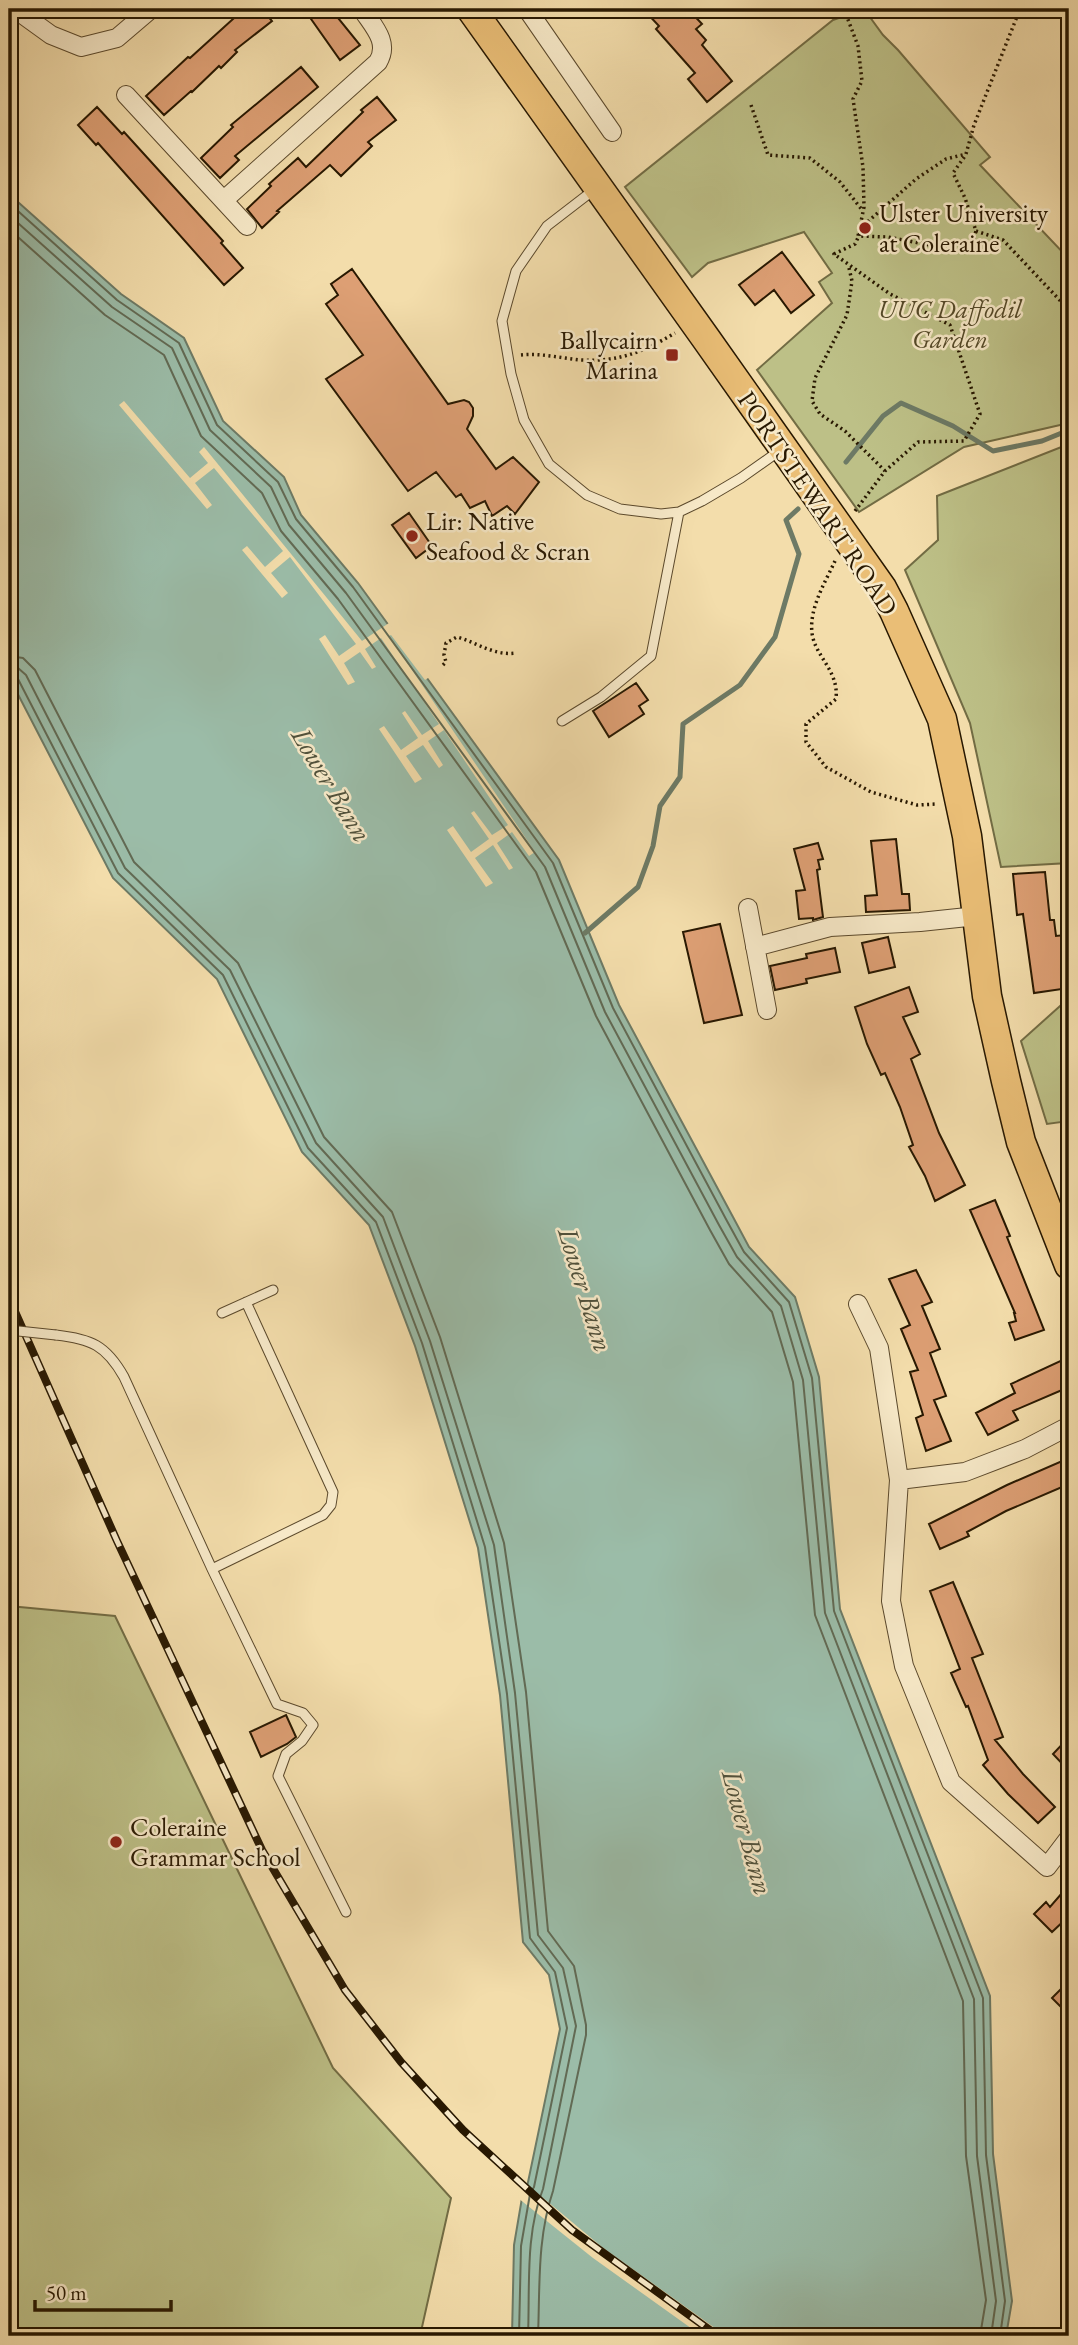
<svg xmlns="http://www.w3.org/2000/svg" width="1078" height="2345" font-family="'EB Garamond',serif">
  <style>
    .green { fill: #bdc087; stroke: #726c44; stroke-width: 2 }
    .water { fill: #9bbca8; stroke: #6d7a65; stroke-width: 2 }
    .pier { fill: #f3ddab }
    .lines { fill: none; stroke-linecap: round; stroke-linejoin: round }
    .shore { stroke: #626a54; stroke-width: 2 }
    .stream { stroke: #6d7a65; stroke-width: 5 }
    .building { fill: #dd9f74; stroke: #281801; stroke-width: 2 }
    .lane-casing { stroke: #5b492c; stroke-width: 11 }
    .street-casing { stroke: #5b492c; stroke-width: 20 }
    .primary-casing { stroke: #281801; stroke-width: 31 }
    .path { stroke: #281801; stroke-width: 3.5; stroke-dasharray: 2 3.5; stroke-linecap: butt }
    .lane { stroke: #f7e9c8; stroke-width: 9 }
    .street { stroke: #f7e9c8; stroke-width: 18 }
    .primary { stroke: #eabe76; stroke-width: 28 }
    .rail-casing { stroke: #281801; stroke-width: 8 }
    .rail { stroke: #f7e9c8; stroke-width: 5; stroke-dasharray: 16; stroke-linecap: butt }
    .lane-bridge-casing { stroke: #5b492c; stroke-width: 11; stroke-linecap: butt }
    .lane-bridge { stroke: #f7e9c8; stroke-width: 9 }
    .poi-dot { fill: #8f2418; stroke: #f7e9c8; stroke-width: 2.5 }
    .labels { text-anchor: middle; dominant-baseline: central; stroke-width: 5; stroke-linejoin: round; paint-order: stroke }
    .poi-label { font-size: 26px; fill: #281801; stroke: #f7e9c8; text-anchor: start }
    .park-label { font-size: 26px; font-style: italic; fill: #554a29; stroke: #f7e9c8 }
    .street-label { font-size: 26px; fill: #281801; stroke: #f7e9c8 }
    .water-label { font-size: 28px; font-style: italic; fill: #50513b; stroke: #f7e9c8 }
  </style>
  <rect width="100%" height="100%" fill="#f3ddab"/>
  <filter id="stains"><feTurbulence type="fractalNoise" baseFrequency=".00286" numOctaves="4"/><feColorMatrix values="0 0 0 0 .2 0 0 0 0 .09 0 0 0 0 .02 0 0 0 .5 -.17"/></filter>
  <radialGradient id="worn" r=".72"><stop offset=".6" stop-color="#630" stop-opacity="0"/><stop offset="1" stop-color="#630" stop-opacity=".3"/></radialGradient>
  <path class="green" d="M864 9 883 35 898 50 990 157 980 165 1069 259V423L964 447 859 512 757 370 832 303 819 282 832 273 804 232 708 263 692 277 625 187 833 20Z
    M1069 444V863L1001 867 970 723 905 570 938 540 937 496Z
    M1069 998V1121L1047 1124 1021 1041Z
    M9 1606 115 1616 333 2068 451 2198 420 2336H9Z"/>
  <path class="water" d="M9 194 121 294 184 338 223 421 284 477 301 515 358 583 559 860 619 1005 733 1217 749 1247 795 1297 819 1377 840 1609 990 1996 993 2154 1012 2301 1006 2336H512L514 2245 524 2186 527 2187 560 2029 549 1975 523 1942 500 1695 478 1548 415 1346 369 1225 302 1152 217 979 113 878 9 677Z"/>
  <path class="pier" d="M124 401 190 478 208 463 199 452 204 447 362 641 389 623 431 676 425 680 391 635 389 636 535 852 529 856 512 832 497 843 513 868 509 870 493 845 475 858 493 883 486 887 447 830 453 826 471 852 489 839 471 813 474 811 492 835 508 825 444 730 428 741 443 765 439 768 423 745 406 756 422 779 415 783 379 729 384 726 401 750 418 738 402 713 405 711 422 735 439 724 381 638 365 649 376 667 372 669 360 652 344 663 355 682 348 685 319 639 325 635 339 656 356 644 290 557 271 573 288 593 282 598 242 550 247 546 265 567 283 551 214 468 195 483 212 505 207 509 119 405Z
    M524 2182 602 2247 726 2336H702L593 2258 518 2198 520 2185Z"/>
  <g class="lines">
    <path class="shore" d="M9 203 117 300 179 343 217 425 278 482 296 519 353 587 553 863 613 1008 727 1221 744 1252 789 1302 812 1378 834 1611 983 1998 986 2155 1005 2301 1000 2336
      M9 215 112 307 172 348 210 430 271 487 289 525 346 593 545 867 605 1012 719 1225 737 1257 781 1306 803 1380 825 1613 974 1999 977 2156 996 2301 991 2336
      M9 229 105 315 164 355 201 436 262 493 281 531 338 599 536 872 596 1016 710 1230 729 1264 772 1312 793 1382 815 1615 963 2001 966 2156 986 2300 980 2336
      M9 656 23 658 35 670 134 862 238 963 324 1137 392 1212 440 1337 504 1543 526 1692 548 1931 574 1966 586 2025V2035L553 2191C537 2238 540 2287 538 2336
      M9 666 18 668 26 675 125 868 230 970 316 1143 383 1217 430 1341 494 1545 515 1693 538 1935 563 1968 576 2026 543 2189C525 2234 530 2288 528 2336
      M9 675 14 676 18 679 118 873 223 975 308 1148 376 1222 422 1343 485 1547 507 1694 530 1938 555 1972 567 2028 534 2187 530 2194 521 2246 519 2336"/>
    <path class="stream" d="M846 462 883 416 901 403 953 426 993 451 1042 441 1069 430
      M585 933 638 887 653 846 660 806 680 777 683 724 740 685 775 637 799 554 786 520 798 509"/>
  </g>
  <path class="building" d="M244 9H262L272 21 235 50 237 52 221 68 219 66 192 92 191 91 164 115 146 96 188 57 190 58Z
    M304 9H351L338 18 360 45 340 60Z
    M643 9H688L702 24 696 29 706 40 702 45 732 81 707 102 688 79 695 73 656 29 659 26Z
    M301 67 318 87 235 156 239 160 220 178 201 158 233 127 231 125Z
    M377 97 396 120 368 142 372 146 341 176 330 165 277 211 279 212 262 228 247 209 271 186 269 184 298 158 306 167 363 112 361 110Z
    M97 107 122 134 124 132 223 241 221 243 243 268 224 285 98 143 96 145 78 125Z
    M782 252 814 295 791 313 774 290 755 305 739 285Z
    M352 269 448 404 464 400 469 402 473 408V416L467 429 496 469 513 457 539 482 515 514 507 506 492 516 485 501 470 508 461 494 456 497 436 472 408 491 326 379 363 355 326 304 338 295 331 284Z
    M409 513 432 546 416 558 392 525Z
    M636 683 648 700 639 706 644 714 609 737 593 711Z
    M896 839 902 894H909L910 910 866 912 865 896 877 895 871 841Z
    M818 843 823 859 818 860 820 869 817 870 823 917 813 920V918L799 919 796 891 805 890 794 849Z
    M1045 872 1050 920H1054L1056 936 1065 935 1069 988 1034 993 1023 914 1017 915 1013 874Z
    M720 924 742 1015 704 1023 683 932Z
    M888 937 895 967 869 973 862 943Z
    M835 948 840 972 806 979 807 983 775 990 770 966 807 958 806 954Z
    M909 987 918 1012 903 1017 920 1054 911 1059 939 1133 965 1185 935 1201 925 1176 909 1147 913 1145 900 1107 885 1073 881 1075 867 1044 855 1007Z
    M995 1200 1010 1236 1007 1237 1044 1330 1015 1340 1009 1323 1016 1321 1014 1313H1015L970 1210Z
    M916 1270 932 1302 922 1306 940 1349 930 1353 946 1396 934 1400 951 1441 926 1451 916 1418 923 1415 910 1372 918 1370 901 1329 910 1325 889 1279Z
    M1069 1357V1387L1013 1411 1018 1420 988 1435 976 1413 1015 1393 1011 1384Z
    M1069 1458V1484L1006 1511 967 1532 969 1536 940 1549 929 1524 1007 1485Z
    M953 1582 983 1654 972 1658 1003 1737 995 1740 1023 1774 1055 1807 1038 1823 1008 1794 983 1765 988 1760 968 1706 966 1707 951 1673 960 1669 930 1591Z
    M286 1715 296 1737 287 1744 261 1757 250 1732Z
    M1069 1737V1771L1053 1754Z
    M1069 1885V1916L1052 1932 1034 1914 1046 1902 1050 1907Z
    M1069 1981V2015L1052 1998Z"/>
  <g class="lines">
    <g class="lane-casing">
      <path id="lane" d="M595 189 547 226 516 271 502 321 511 374 524 420 549 464 587 495 620 509 661 514 679 512 702 501 741 478 782 449
        M562 721 601 697 651 656 679 512
        M222 1313 273 1290
        M56 1335C91 1339 106 1345 124 1377L212 1569 277 1704 303 1713 313 1725 302 1741 286 1754 278 1776 346 1912
        M212 1569 323 1515 331 1505 333 1492 246 1302"/>
    </g>
    <g class="street-casing">
      <path id="street" d="M15 9 51 35 81 47 117 38 151 9
        M527 9 612 132
        M126 95 247 226
        M224 200 378 62C390 42 373 26 362 9
        M748 908 767 1010
        M755 947 830 927 920 922 977 916
        M858 1304 879 1348 899 1480 891 1601 904 1666 951 1782 1047 1867 1069 1838
        M899 1480 965 1472 1025 1449 1069 1426"/>
    </g>
    <g class="primary-casing">
      <path id="primary" d="M471 9C609 202 746 394 882 588L894 611 942 719 967 836 987 996 1006 1081 1021 1142 1069 1265"/>
    </g>
    <path class="path" d="M844 9 858 46 862 81 853 99 863 167 864 207 858 236 888 237 955 250 971 248 976 231 965 198 953 173 965 156
      M751 105 768 155 810 158 840 182 863 211
      M976 231 1003 240 1069 310
      M849 268 852 281 847 315 815 378 812 401 820 414 845 431 885 471
      M521 355C541 353 561 358 581 360 619 362 643 352 675 333
      M855 511 885 471 918 442 964 441 980 414 950 325 890 294 834 254 855 244 864 225 916 179 946 159 966 154 974 125 1020 9
      M835 561C825 583 809 608 812 633 815 657 839 670 836 699L806 724V742L826 767 871 792 917 805 937 804
      M443 665 446 662 444 655 446 643 457 637C478 643 494 656 516 653"/>
    <use href="#lane" class="lane"/>
    <use href="#street" class="street"/>
    <use href="#primary" class="primary"/>
    <g class="rail-casing">
      <path id="rail" d="M9 1298 117 1541 262 1850 345 1990 401 2062 463 2130 572 2230 718 2336"/>
    </g>
    <use href="#rail" class="rail"/>
    <g class="lane-bridge-casing">
      <path id="lane-bridge" d="M9 1330 56 1335"/>
    </g>
    <use href="#lane-bridge" class="lane-bridge"/>
  </g>
  <g class="poi-dot">
    <circle cx="865" cy="228" r="7"/>
    <rect x="665" y="348" width="14" height="14" rx="3.5"/>
    <circle cx="412" cy="536" r="7"/>
    <circle cx="116" cy="1842" r="7"/>
  </g>
  <g class="labels">
    <g class="poi-label">
      <text x="879" y="213">Ulster University<tspan x="879" dy="30">at Coleraine</tspan></text>
      <text x="658" y="340" text-anchor="end">Ballycairn<tspan x="658" dy="30">Marina</tspan></text>
      <text x="426" y="521">Lir: Native<tspan x="426" dy="30">Seafood &amp; Scran</tspan></text>
      <text x="130" y="1827">Coleraine<tspan x="130" dy="30">Grammar School</tspan></text>
    </g>
    <g class="park-label">
      <text x="950" y="309">UUC Daffodil<tspan x="950" dy="30">Garden</tspan></text>
    </g>
    <g class="street-label">
      <text transform="translate(818 503) rotate(56)">PORTSTEWART ROAD</text>
    </g>
    <g class="water-label">
      <text transform="translate(332 784) rotate(59)">Lower Bann</text>
      <text transform="translate(586 1289) rotate(73)">Lower Bann</text>
      <text transform="translate(748 1832) rotate(75)">Lower Bann</text>
    </g>
  </g>
  <rect width="1078" height="2345" fill="none" stroke="#f3ddab" stroke-width="35"/>
  <rect x="10" y="10" width="1057" height="2324" fill="none" stroke="#281801" stroke-width="3.5"/>
  <rect x="18" y="18" width="1043" height="2310" fill="none" stroke="#281801" stroke-width="2"/>
  <path d="M35 2300v10h136v-10" fill="none" stroke="#281801" stroke-width="3.5"/>
  <text x="46" y="2300" font-size="21" fill="#281801" stroke="#f7e9c8" stroke-width="5" paint-order="stroke">50 m</text>
  <rect width="100%" height="100%" filter="url(#stains)"/>
  <rect width="100%" height="100%" fill="url(#worn)"/>
</svg>
